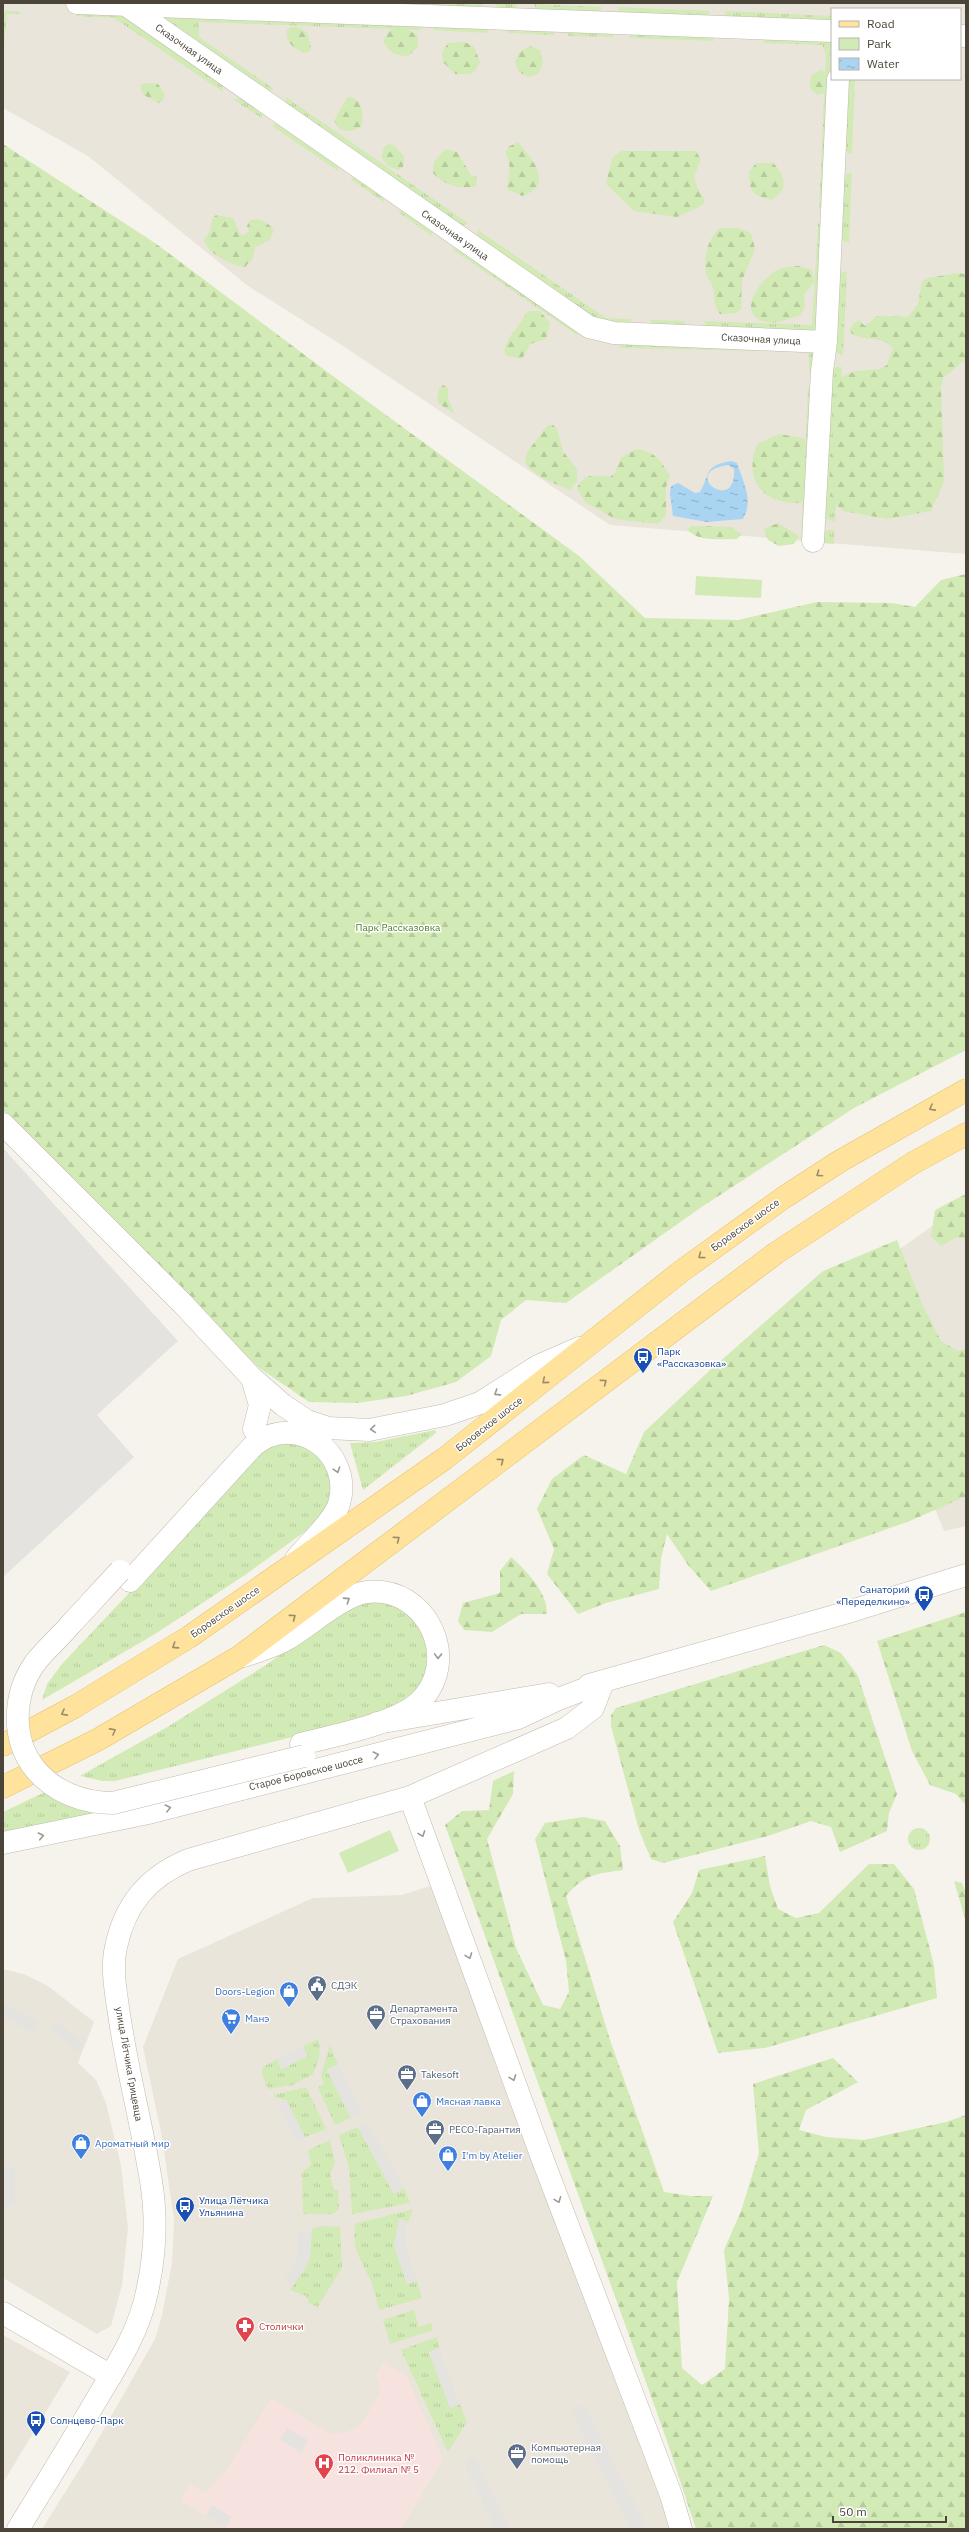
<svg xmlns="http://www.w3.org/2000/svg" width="969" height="2532" font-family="'IBM Plex Sans',sans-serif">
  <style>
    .residential { fill: #eae5da; fill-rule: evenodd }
    .medical { fill: #f6e3e0 }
    .grass { fill: url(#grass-tufts) }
    .forest { fill: url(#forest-firs) }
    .green { fill: #d2eab5 }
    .parking { fill: #e5e3e0 }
    .water { fill: url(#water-ripples); fill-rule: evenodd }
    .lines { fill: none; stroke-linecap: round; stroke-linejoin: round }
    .minor-casing { stroke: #c2bbae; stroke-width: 23 }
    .major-casing { stroke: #e6c16a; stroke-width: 23 }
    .minor { stroke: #fff; stroke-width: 22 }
    .major { stroke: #ffe39c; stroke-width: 22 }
    .minor-bridge-casing { stroke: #c2bbae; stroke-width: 23; stroke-linecap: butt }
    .minor-bridge { stroke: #fff; stroke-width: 22 }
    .oneway { stroke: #9c8c66 }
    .oneway2 { stroke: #9c9892 }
    .labels { text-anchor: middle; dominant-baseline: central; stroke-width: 3; stroke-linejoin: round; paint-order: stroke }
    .street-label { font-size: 10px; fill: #4b4439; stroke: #fff }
    .park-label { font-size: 10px; fill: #4a7f2a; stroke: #fff }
    .transit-label { font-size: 10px; fill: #164399; stroke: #fff; text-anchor: start }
    .service-label { font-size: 10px; fill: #4e5e75; stroke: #fff; text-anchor: start }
    .shop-label { font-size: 10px; fill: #366cbe; stroke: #fff; text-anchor: start }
    .health-label { font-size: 10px; fill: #be3a42; stroke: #fff; text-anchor: start }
  </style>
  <defs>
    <pattern id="grass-tufts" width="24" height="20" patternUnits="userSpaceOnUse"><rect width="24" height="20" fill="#d2eab5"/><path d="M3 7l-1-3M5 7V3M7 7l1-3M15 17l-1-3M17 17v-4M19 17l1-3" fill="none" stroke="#b6ca9c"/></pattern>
    <pattern id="forest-firs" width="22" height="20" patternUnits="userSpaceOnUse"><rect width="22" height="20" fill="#d2eab5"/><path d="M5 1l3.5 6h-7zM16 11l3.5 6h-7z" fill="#b6ca9c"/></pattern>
    <pattern id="water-ripples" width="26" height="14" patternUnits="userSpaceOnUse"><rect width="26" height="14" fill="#a9d4f2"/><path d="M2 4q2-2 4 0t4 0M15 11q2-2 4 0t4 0" fill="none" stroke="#8caec5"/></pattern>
  </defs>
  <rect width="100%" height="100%" fill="#f6f3ec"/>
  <path class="residential" d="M3 3H966V554L610 525 337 342 248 286 88 156 3 108ZM832 9H960V79H832Z
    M966 1202V1526L944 1531 845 1288Z
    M430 1886 504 2078 660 2498 669 2529H42L93 2448 155 2339 162 2315 172 2263 174 2220 162 2137 143 2047 178 1959 313 1898 402 1895Z
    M3 1969 26 1975 48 1986 94 2022 78 2063 96 2080 106 2103 121 2166 128 2228 122 2285 111 2326 97 2334 3 2278Z
    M3 2335 70 2372 3 2483Z"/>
  <path class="medical" d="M383 2362 406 2376 443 2459 401 2529H228L180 2500 190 2484 205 2493 226 2471 271 2398 331 2434 344 2433 360 2426 380 2393 379 2383 376 2376Z"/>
  <path class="grass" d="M394 3H483L480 9 397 6Z
    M495 3H517L515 10H497Z
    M534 4 602 7 599 13 538 12Z
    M618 7 710 11 707 17 621 15Z
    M5 11H17L23 14H7L3 59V16Z
    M724 11 832 16V24L728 19Z
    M77 14H119L222 84 223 92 114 18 76 16Z
    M155 14 420 26 421 30 199 22V37L274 89 265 93Z
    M435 26 487 28 488 33 433 30Z
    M552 28 555 35 507 33 509 29Z
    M569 32 612 34 614 37 568 36Z
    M631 34 713 37 714 41 629 38Z
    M764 39 831 40 825 202 821 208H819L826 55 822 45 763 43Z
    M846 79H855L852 154 843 150Z
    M286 97 468 223 460 227 285 107Z
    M240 98 262 111 263 119 234 100Z
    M277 123 338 165V171L272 126Z
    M852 172 849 243 840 240 843 176Z
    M355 177 384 196V202L350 179Z
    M404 210 432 230V236L398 212Z
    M818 222 821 223 818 331 707 329 704 321 812 325Z
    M478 230 606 318 631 319V323L604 326 476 238Z
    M455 248H459L577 329V335L453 250Z
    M843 272H847L843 356 835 352 839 274Z
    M650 320 685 321V325L682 328 651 324Z
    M622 342 815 351 812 371 809 372V352L619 348Z
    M836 367H842L835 522 825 518 831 369Z
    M808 388 811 389 805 542 801 541Z
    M829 530H834V544L821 543 823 532Z
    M435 1430 436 1433 363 1490 350 1443 376 1442Z
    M295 1441 326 1458 335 1495 318 1522 245 1575 155 1634 42 1700 47 1684 62 1664 267 1447Z
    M379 1600 410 1614 426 1640 427 1666 421 1686 400 1706 333 1727 115 1781H102L80 1776 169 1726 266 1665 350 1605Z
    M47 1791 127 1808 3 1833V1812Z
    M908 1839a11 11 0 1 1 22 0a11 11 0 1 1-22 0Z
    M318 2039C322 2051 318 2063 313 2074L293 2085 268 2089 262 2074 263 2067 277 2059 282 2069 308 2056 303 2046Z
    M330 2045 338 2064 327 2070 351 2118 335 2125 318 2087 324 2084 321 2076Z
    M306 2087 326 2129 305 2137 286 2100 274 2097V2095Z
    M358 2127 394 2194 404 2188 410 2203 352 2214 349 2168 339 2135Z
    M330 2140 335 2163 330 2174 334 2190H338L339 2209 333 2214H303L302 2172 311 2165 308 2150Z
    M413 2209 408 2222 399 2220 394 2246 407 2284 417 2281 422 2298 379 2310C376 2300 374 2287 369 2277 359 2256 352 2249 355 2224Z
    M324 2226 340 2227 342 2267 318 2307 309 2303 306 2296 290 2290 306 2267 310 2256 312 2228Z
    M414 2310 419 2327 431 2323 433 2330 390 2344 383 2320Z
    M437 2337 439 2348 429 2352 450 2408 460 2404 467 2422 448 2452 401 2350Z"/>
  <path class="forest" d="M291 27H297L307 32 311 47 309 52 304 53C294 48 285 43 287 30Z
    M392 27H404L418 36V47L408 56C395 56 390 53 383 41Z
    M465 42 474 47 480 62C473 77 470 74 455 74L443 62 442 52 448 43Z
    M530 46 540 50 543 63 538 74 528 77 518 71 515 61 520 51Z
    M821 69 827 74 829 87 824 93 817 95 810 88 811 76Z
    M152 83 158 84 165 94 163 101 158 103 144 95 141 90V84Z
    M347 97C362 96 364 115 362 126L352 131 341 130 334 121Z
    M518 142C533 160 555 185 522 196L507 189 510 168 506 152 508 147Z
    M3 144 155 243 330 374 579 556 645 618 738 620 817 602 892 603 915 607 941 580 966 574V1050L854 1108 703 1206 566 1303 526 1300 501 1320 491 1356 456 1382 406 1396 357 1403 309 1402 258 1367 79 1193 3 1110Z
    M389 144 395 146 404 156 403 167 398 170 388 166 381 157 384 147Z
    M445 149 457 152 471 175 477 177 476 187C458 188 446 187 433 173L434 162Z
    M621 151H696L701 160 694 176 697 187 705 200 703 205 677 217 634 211 606 184 612 158Z
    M756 163H773C786 176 789 189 772 200 752 195 750 193 749 172Z
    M216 215 233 218 240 234 245 235 249 231 247 226 249 221C260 217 267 222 274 230L270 240 255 247 253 258 245 267C231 265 209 255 204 240L210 231 212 219Z
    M721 228H738L751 233 755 249 742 281 741 309 737 313 720 314C712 303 716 300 713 288 712 283 708 279 706 274 703 260 708 235 721 228Z
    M799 266 812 270 814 282 804 295 805 306 800 316C789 317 778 325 767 322 735 316 758 282 775 271 783 267 791 267 799 266Z
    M958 273 966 274V359L943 378 941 387 944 481 931 511 887 519 843 511 832 500 829 484 837 379 855 371 880 369 887 365 893 348C879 333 862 344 849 331L853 324 859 320 865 326 877 316 908 317 918 304 922 281 928 278Z
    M527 311H540L550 323 546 339 530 344 522 359 507 356 504 352C506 335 521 327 527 311Z
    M443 385 448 388V399L455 414 439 404 437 399 439 388Z
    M548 425H553L557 429 563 451 577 470V481L570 490C553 483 537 478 525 463L527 452Z
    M779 434 803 438 809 444 805 497 801 503C763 505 743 480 757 444Z
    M636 449C655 451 661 461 670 476L666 487V515L658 524 615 519 585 502 577 488C585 472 594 476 610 477L614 474 621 458Z
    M778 523 799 536 794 544 779 546 768 540 764 529Z
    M692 526 732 527 741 534 737 539C722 539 696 542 687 529Z
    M966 1194V1240L957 1237 941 1246 931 1236 935 1210Z
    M897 1240 922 1304 941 1341 958 1351 966 1349V1496L910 1521 711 1591 688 1565 667 1534 661 1558 659 1589 606 1603 578 1614 547 1574 554 1549 537 1509 552 1479 584 1455 626 1474 644 1432 709 1371 823 1271Z
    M511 1557C526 1570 548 1593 547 1614H521L492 1632 464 1630 458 1621 463 1603 500 1593V1571Z
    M966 1612V1805L956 1794 930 1785 912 1751 877 1641Z
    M824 1645 841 1653 858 1676 897 1794 889 1813 887 1831 840 1852 831 1827 811 1821 768 1836 663 1863 651 1859 639 1830 611 1726V1715L616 1708Z
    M514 1771 513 1794 487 1839 516 1948 543 2005 560 2009 569 1992 566 1961 535 1839 545 1823 583 1817 605 1821 620 1846 623 1870C596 1874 584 1874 566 1896L611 2043 664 2192 691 2196H713L677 2282 682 2368 702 2385 725 2369 729 2298 724 2250 741 2211 759 2153 753 2084 833 2058 858 2082 806 2110 799 2130 826 2137 864 2140 946 2122 966 2115V2529H696L666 2438 445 1825 462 1811 489 1810 493 1781Z
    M765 1856 770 1886 778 1909 796 1918 819 1913 869 1864H894L914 1889 934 1965 937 1998 765 2048 718 2053 673 1922 692 1893 699 1870Z
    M954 1881 962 1883 966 1893V1922Z"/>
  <path class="green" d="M696 576 762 580 761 598 695 595Z
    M390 1830 399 1851 348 1873 339 1853Z"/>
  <path class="parking" d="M3 1148 178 1341 97 1415 134 1457 3 1577Z
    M3 2005H7L39 2023 33 2033 3 2016Z
    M58 2021 84 2045 77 2052 51 2029Z
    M303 2046 308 2056 281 2069 277 2059Z
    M338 2064 363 2112 351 2118 327 2070Z
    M286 2100 305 2137 296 2142 277 2104Z
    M368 2122 404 2188 394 2194 358 2127Z
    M3 2167H15V2206H3Z
    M399 2219 408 2222 405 2231 406 2248 417 2281 407 2284 394 2246Z
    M298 2231H311L310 2256 306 2267 292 2287 285 2279 297 2257Z
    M439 2348 460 2404 450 2408 429 2352Z
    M584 2404 648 2529H631L571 2411Z
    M287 2428 308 2440 301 2453 280 2440Z
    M474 2457 511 2529H496L464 2463Z
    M212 2505 232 2517 226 2527 206 2516Z"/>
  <path class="water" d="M731 461 737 463C743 482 754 500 743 519L707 522 673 516 670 494 671 486 678 483 695 493 700 492C711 472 704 466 731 461ZM728 465 734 469C737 516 677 472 728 465Z"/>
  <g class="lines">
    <g class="minor-casing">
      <path id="minor" d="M77 3 832 31
        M126 5 589 327 614 333 826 342
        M960 36H966
        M813 541 822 371 826 342 838 79
        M3 1124 182 1303 252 1378 283 1405 307 1421 328 1428 369 1430 445 1415 480 1403 538 1366 579 1348
        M252 1378 260 1405 254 1429
        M130 1581 253 1446C295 1410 354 1453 339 1504 334 1521 307 1545 296 1559
        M244 1656C258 1651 274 1647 287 1639 308 1627 344 1594 367 1592 427 1585 463 1662 418 1703 395 1724 332 1736 301 1744
        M589 1685 845 1613 966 1575
        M377 1723 549 1694
        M410 1797 544 2163 671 2495 681 2529
        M3 1843 148 1813 518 1718 556 1700 603 1682
        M3 2313 111 2376
        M18 2529C44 2487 70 2445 95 2402 116 2367 139 2332 147 2292 155 2256 157 2217 151 2181 142 2125 127 2070 119 2014 116 1993 111 1968 116 1947 125 1904 148 1877 188 1860L410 1797 567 1728 593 1708 603 1682"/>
    </g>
    <g class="major-casing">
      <path id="major" d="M3 1745 76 1706 189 1637 444 1459 683 1270 783 1198 840 1161 966 1090
        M3 1787 99 1739 239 1657 776 1253 913 1163 966 1134"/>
    </g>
    <use href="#minor" class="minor"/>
    <use href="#major" class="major"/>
    <g class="minor-bridge-casing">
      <path id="minor-bridge" d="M120 1571C103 1589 87 1607 70 1625 59 1638 45 1650 35 1663 13 1694 11 1739 35 1769 54 1792 83 1803 113 1803L304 1756"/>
    </g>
    <use href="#minor-bridge" class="minor-bridge"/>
  </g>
  <defs><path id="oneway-chevron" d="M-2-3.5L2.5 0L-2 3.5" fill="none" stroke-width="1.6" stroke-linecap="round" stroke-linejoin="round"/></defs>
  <g class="oneway">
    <use href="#oneway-chevron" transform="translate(932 1108) rotate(152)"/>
    <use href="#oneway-chevron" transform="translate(819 1174) rotate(146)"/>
    <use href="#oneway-chevron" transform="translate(701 1256) rotate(143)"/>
    <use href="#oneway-chevron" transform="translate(545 1381) rotate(140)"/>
    <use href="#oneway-chevron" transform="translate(604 1382) rotate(-37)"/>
    <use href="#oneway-chevron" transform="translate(501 1461) rotate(-37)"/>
    <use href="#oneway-chevron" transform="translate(397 1539) rotate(-37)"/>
    <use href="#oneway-chevron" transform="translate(293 1617) rotate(-37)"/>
    <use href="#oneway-chevron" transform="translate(175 1646) rotate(147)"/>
    <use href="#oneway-chevron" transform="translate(64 1713) rotate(152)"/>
    <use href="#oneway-chevron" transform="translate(113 1731) rotate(-29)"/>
  </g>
  <g class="oneway2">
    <use href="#oneway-chevron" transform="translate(497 1393) rotate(147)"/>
    <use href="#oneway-chevron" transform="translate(373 1429) rotate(175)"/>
    <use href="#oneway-chevron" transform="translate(337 1470) rotate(72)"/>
    <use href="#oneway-chevron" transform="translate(347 1600) rotate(-33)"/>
    <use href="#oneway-chevron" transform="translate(438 1656) rotate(92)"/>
    <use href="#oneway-chevron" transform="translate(376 1755) rotate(-14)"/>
    <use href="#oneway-chevron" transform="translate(168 1808) rotate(-14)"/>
    <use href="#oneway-chevron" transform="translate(422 1834) rotate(70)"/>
    <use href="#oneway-chevron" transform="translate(41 1836) rotate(-12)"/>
    <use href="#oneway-chevron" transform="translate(469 1956) rotate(70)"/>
    <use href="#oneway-chevron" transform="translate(513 2078) rotate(70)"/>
    <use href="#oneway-chevron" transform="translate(558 2200) rotate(69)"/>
  </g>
  <defs>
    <g id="bus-pin" transform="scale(1)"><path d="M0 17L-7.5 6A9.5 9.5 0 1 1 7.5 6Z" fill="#1a4fb4" stroke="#fff"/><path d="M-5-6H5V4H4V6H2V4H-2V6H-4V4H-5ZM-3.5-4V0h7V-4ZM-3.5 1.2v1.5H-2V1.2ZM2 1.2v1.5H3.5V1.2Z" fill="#fff"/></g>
    <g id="civic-pin" transform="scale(1)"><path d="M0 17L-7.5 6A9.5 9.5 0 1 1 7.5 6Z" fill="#5c6f8a" stroke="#fff"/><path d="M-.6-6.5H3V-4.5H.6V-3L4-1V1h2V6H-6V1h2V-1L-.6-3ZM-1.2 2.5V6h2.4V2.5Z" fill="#fff"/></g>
    <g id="shop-pin" transform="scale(1)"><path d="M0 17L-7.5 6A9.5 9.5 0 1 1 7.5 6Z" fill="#3f7fe0" stroke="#fff"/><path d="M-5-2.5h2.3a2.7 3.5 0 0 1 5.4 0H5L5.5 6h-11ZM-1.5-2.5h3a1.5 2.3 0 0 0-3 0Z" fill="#fff"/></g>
    <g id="office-pin" transform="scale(1)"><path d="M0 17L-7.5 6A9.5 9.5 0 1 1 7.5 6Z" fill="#5c6f8a" stroke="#fff"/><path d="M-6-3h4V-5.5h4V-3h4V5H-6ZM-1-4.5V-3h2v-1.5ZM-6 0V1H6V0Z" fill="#fff"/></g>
    <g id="supermarket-pin" transform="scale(1)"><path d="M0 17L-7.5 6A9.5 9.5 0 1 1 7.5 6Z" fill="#3f7fe0" stroke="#fff"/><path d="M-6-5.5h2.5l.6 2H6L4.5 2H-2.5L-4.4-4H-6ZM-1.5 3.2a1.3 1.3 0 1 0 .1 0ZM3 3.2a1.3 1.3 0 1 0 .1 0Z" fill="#fff"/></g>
    <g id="pharmacy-pin" transform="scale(1)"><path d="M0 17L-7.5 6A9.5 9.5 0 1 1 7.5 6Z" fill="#e0444e" stroke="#fff"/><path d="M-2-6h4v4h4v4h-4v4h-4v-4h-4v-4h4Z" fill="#fff"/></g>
    <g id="hospital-pin" transform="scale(1)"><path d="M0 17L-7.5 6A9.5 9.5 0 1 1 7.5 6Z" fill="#e0444e" stroke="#fff"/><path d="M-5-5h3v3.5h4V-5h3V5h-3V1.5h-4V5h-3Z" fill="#fff"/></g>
  </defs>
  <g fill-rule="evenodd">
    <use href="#bus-pin" x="643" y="1357"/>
    <use href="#bus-pin" x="924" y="1595"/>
    <use href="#civic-pin" x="317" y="1985"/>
    <use href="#shop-pin" x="289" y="1991"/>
    <use href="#office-pin" x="376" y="2014"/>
    <use href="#supermarket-pin" x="231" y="2018"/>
    <use href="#office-pin" x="407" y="2074"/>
    <use href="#shop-pin" x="422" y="2101"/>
    <use href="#office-pin" x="435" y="2129"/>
    <use href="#shop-pin" x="81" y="2143"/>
    <use href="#shop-pin" x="448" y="2155"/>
    <use href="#bus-pin" x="185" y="2206"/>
    <use href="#pharmacy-pin" x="245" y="2326"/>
    <use href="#bus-pin" x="36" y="2420"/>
    <use href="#office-pin" x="517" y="2453"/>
    <use href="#hospital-pin" x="324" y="2463"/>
  </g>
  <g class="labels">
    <g class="street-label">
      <text transform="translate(189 49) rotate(35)">Сказочная улица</text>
      <text transform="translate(455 235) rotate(35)">Сказочная улица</text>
      <text transform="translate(761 339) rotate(3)">Сказочная улица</text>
      <text transform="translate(745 1225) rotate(-36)">Боровское шоссе</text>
      <text transform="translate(489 1424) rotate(-38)">Боровское шоссе</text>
      <text transform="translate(225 1612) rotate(-35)">Боровское шоссе</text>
      <text transform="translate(306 1773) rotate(-14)">Старое Боровское шоссе</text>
      <text transform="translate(129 2064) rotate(80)">улица Лётчика Грицевца</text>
    </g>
    <g class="park-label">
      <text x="398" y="927">Парк Рассказовка</text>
    </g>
    <g class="transit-label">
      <text x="657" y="1351">Парк<tspan x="657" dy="12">«Рассказовка»</tspan></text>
      <text x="910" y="1589" text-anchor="end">Санаторий<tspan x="910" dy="12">«Переделкино»</tspan></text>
      <text x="199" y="2200">Улица Лётчика<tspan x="199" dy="12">Ульянина</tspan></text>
      <text x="50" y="2420">Солнцево-Парк</text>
    </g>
    <g class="service-label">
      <text x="331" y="1985">СДЭК</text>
      <text x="390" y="2008">Департамента<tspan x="390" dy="12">Страхования</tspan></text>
      <text x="421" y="2074">Takesoft</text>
      <text x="449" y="2129">РЕСО-Гарантия</text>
      <text x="531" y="2447">Компьютерная<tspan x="531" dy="12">помощь</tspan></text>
    </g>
    <g class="shop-label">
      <text x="275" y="1991" text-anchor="end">Doors-Legion</text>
      <text x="245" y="2018">Манэ</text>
      <text x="436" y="2101">Мясная лавка</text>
      <text x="95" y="2143">Ароматный мир</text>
      <text x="462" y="2155">I'm by Atelier</text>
    </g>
    <g class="health-label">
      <text x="259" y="2326">Столички</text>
      <text x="338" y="2457">Поликлиника №<tspan x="338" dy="12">212. Филиал № 5</tspan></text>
    </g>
  </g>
  <rect width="969" height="2532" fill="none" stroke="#4b4439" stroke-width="8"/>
  <rect x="831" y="8" width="130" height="72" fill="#ffffff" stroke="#b7b4b0"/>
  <rect x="839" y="21" width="20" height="6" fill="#ffe39c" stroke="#b7b4b0"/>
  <text x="867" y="28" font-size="12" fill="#4b4439">Road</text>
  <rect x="839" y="38" width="20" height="12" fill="#d2eab5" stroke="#b7b4b0"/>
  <text x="867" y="48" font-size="12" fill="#4b4439">Park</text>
  <rect x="839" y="58" width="20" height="12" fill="url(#water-ripples)" stroke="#b7b4b0"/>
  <text x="867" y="68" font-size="12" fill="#4b4439">Water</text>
  <path d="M833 2516v6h113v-6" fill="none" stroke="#4b4439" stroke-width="2"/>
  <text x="839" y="2516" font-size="12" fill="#4b4439" stroke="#ffffff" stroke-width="3" paint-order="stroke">50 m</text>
</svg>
